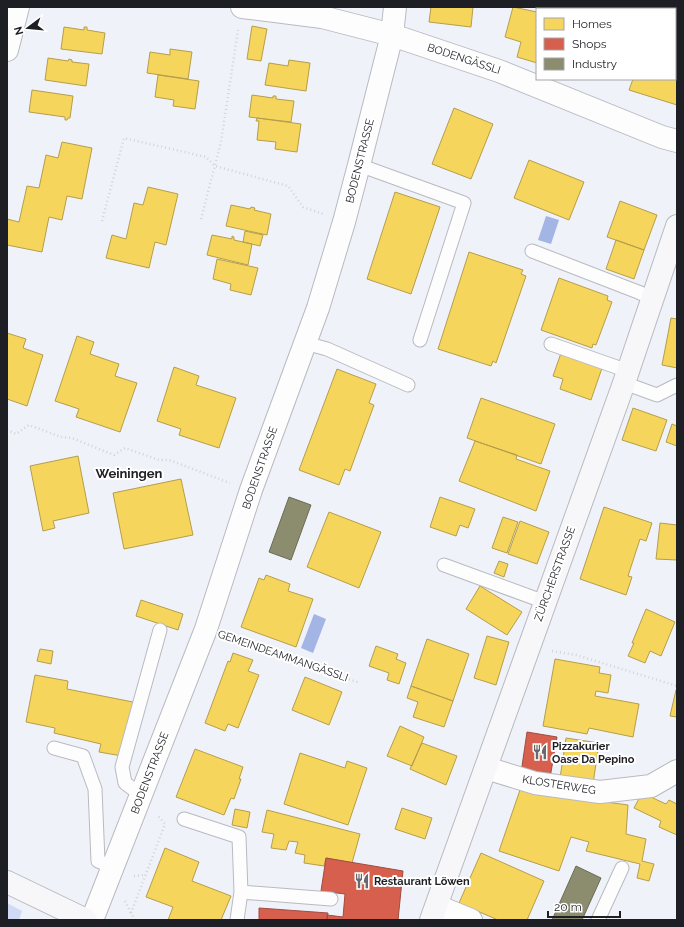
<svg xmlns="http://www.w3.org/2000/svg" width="684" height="927" font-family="Raleway,sans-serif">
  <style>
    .green { fill: #d0daf5 }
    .water { fill: #a3b5e4 }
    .homes { fill: #f6d55c; stroke: #b59e4b }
    .shops { fill: #d6604d; stroke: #9f4c41 }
    .industry { fill: #8c8c6e; stroke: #6b6b58 }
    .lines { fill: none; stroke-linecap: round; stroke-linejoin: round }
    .lane-casing { stroke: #b8bac0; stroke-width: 15 }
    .street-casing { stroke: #b8bac0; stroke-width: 24 }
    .secondary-casing { stroke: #b8bac0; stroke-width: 24 }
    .path { stroke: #d2d3d5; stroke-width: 2.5; stroke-dasharray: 1 3; stroke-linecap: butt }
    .lane { stroke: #fdfdfe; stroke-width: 13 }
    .street { stroke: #fdfdfe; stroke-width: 22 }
    .secondary { stroke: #f7f7fa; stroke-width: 22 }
    .labels { text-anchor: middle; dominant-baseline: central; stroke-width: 4; stroke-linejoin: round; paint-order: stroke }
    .street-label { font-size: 11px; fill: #1e1f24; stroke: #fff }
    .poi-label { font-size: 11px; font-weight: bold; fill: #1e1f24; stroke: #fff; text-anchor: start }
    .quarter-label { font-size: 13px; font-weight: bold; fill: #1e1f24; stroke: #fff }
  </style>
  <rect width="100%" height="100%" fill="#f0f2f9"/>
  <path class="green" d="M7 903 22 911 19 920H7Z"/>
  <path class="water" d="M546 216 559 220 551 244 538 240Z
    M314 614 326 619 313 653 301 648Z"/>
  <path class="homes" d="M431 7H473L471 27 429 22Z
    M513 7 537 12V63L517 57 521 42 505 37Z
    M622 7H650L649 9H622Z
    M675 15H677V105L629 90 633 79H675Z
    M252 26 267 29 261 61 247 59Z
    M64 27 84 30V27H87V30L105 33 102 54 61 49Z
    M170 49 192 52 188 79 147 73 150 52 170 55Z
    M48 58 68 61 69 59 72 60V62L89 64 86 86 45 80Z
    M289 60 310 63 306 91 265 85 269 63 288 66Z
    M158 75 199 81 195 109 173 106 174 100 155 97Z
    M32 90 73 96 70 118H68L67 120H65V117L29 112Z
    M252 95 273 98V96H276V99L294 101 291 122 249 117Z
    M454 108 493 124 471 179 432 164Z
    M257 118 301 124 297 152 275 149 276 142 257 140 259 121H256Z
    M62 142 92 148 82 199 67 196 62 220 49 217 42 252 7 245V219L19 222 27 186 39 188 46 155 58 158Z
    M529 160 584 182 569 220 514 198Z
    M148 187 178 194 166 245 155 242 149 268 106 258 112 235 126 239 134 203 143 205Z
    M395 192 440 207 411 294 367 279Z
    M620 201 657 215 644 250 607 237Z
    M231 205 250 209 251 207 255 208 254 210 271 214 267 235 226 226Z
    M245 231 263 235 260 246 243 242Z
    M212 235 232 239V236L234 237V240L252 244 248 265 207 255Z
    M616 240 644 250 634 279 606 269Z
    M469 252 523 270 521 274 526 276 496 363 493 361 491 366 438 349Z
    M217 259 258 268 251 295 230 290 231 284 213 279Z
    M559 278 608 296 607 300 612 302 596 345 593 344 592 348 541 330Z
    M671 318 677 319V368L662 365Z
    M7 333 26 339 23 348 43 355 27 406 7 399Z
    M77 336 94 342 90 354 119 364 115 376 137 383 120 432 76 417 79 409 55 401Z
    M561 353 602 368 591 400 560 389 563 379 553 376Z
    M174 367 199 376 196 385 236 398 219 448 179 435 181 429 157 421Z
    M337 369 376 384 369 403 374 405 350 471 345 469 339 485 299 470Z
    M481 398 555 424 541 464 467 438Z
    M633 408 667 420 656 451 622 440Z
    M672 424 677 426V446L666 442Z
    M475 441 517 455 516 459 550 471 536 511 459 481Z
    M78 456 89 513 53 521 55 528 43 531 30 466Z
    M181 479 193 535 124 549 113 493Z
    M440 497 475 509 468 528 460 525 456 536 430 527Z
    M604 507 652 523 646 541 640 539 628 576 632 577 626 595 580 579Z
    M329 512 381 532 359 588 307 567Z
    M503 517 518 522 507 553 492 548Z
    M520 521 549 532 537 564 508 554Z
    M660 523 677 525V560L656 559Z
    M499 561 508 564 504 577 494 573Z
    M266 575 290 584 288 591 313 599 296 647 241 627 259 578 264 580Z
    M480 586 522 612 507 635 466 609Z
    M141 600 183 614 178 630 136 616Z
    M646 609 675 622 661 656 650 651 645 663 628 656 634 643H632Z
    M487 636 509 642 496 685 474 678Z
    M427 639 469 654 453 701 411 686Z
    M376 646 398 654 396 659 406 663 399 684 387 680 389 673 369 666Z
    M40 649 53 651 51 664 37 661Z
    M233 653 253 660 248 671 259 675 238 728 228 724 225 731 205 723 228 661 230 662Z
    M555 659 600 667 599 673 611 675 608 693 596 691 595 696 639 704 633 737 589 728 587 734 543 726Z
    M35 675 68 681 67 689 133 702 122 756 99 752 101 744 54 733 55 728 26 722Z
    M305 677 342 692 329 725 292 710Z
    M411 686 453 701 444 727 413 717 418 702 407 698Z
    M676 690H677V717L670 716Z
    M400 726 424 737 412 766 387 756Z
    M566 738 599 743 593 784 560 778Z
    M422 743 457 756 446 785 410 769Z
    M195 749 243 767 239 779H241L234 799 231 798 224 815 176 797Z
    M300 753 345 768 347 761 367 768 348 825 284 804Z
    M520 790 628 805 626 834 646 839 642 861 654 864 649 881 637 878 640 864 586 851 589 842 571 837 559 871 499 851Z
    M642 793 666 804 669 800 677 804V835L659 827 661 821 634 808Z
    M402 808 432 818 425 839 395 829Z
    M235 809 250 812 247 828 232 825Z
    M267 810 360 834 352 863 326 858 324 866 304 863 305 855 295 853 298 842 289 841 286 850 271 848 274 834 262 832Z
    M165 848 199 862 192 881 231 896 221 920H168L173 907 146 897Z
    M481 853 544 881 527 920H498L459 903Z"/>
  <path class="shops" d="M527 732 557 737 550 778 521 773Z
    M326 858 403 871 398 920H327V915L343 917 345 894 321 891Z
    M259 908 328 913 327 920H259Z"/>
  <path class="industry" d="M289 497 311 505 291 560 269 552Z
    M576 866 601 878 582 920H552Z"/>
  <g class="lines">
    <g class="lane-casing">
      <path id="lane" d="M359 165 464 203 420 340
        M532 251 638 292 652 298
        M305 343 327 349 408 385
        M551 344 628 371
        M624 383 657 395 677 385
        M444 565 545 602
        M54 748 83 756 95 789 98 861 113 867
        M141 795 125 783 122 767 160 630
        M184 819 239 837 241 892 237 920
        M241 892 331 899
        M598 920 622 868"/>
    </g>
    <g class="street-casing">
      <path id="street" d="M242 7 322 17 392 35 499 71 662 137 677 141
        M7 50 18 7
        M486 768 535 783 600 792 651 786 677 771
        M437 906 471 920
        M92 920 206 629 251 490 318 308 344 222 359 165 392 35 395 7"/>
    </g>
    <g class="secondary-casing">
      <path id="secondary" d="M7 882 86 920
        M431 920 624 383 677 226"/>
    </g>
    <path class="path" d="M201 219 221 142 238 30
      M102 221 124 138 206 157 215 166 288 186 303 207 323 214
      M7 430 16 434 29 425 61 437 72 438 114 455 125 448 159 460H169L230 483
      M228 637 360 683
      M552 651 576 655 677 686
      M134 876 146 875
      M125 901 131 913
      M135 920 131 913 165 824 157 815"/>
    <use href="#lane" class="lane"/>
    <use href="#street" class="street"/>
    <use href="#secondary" class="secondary"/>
  </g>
  <defs>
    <g id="restaurant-bare" transform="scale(1.2)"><path d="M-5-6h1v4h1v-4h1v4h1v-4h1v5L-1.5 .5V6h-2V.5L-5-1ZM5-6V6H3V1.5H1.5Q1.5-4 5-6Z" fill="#68696f" stroke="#fff" stroke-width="2.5" paint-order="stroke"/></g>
  </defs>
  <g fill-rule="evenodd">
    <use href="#restaurant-bare" x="540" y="752"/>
    <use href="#restaurant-bare" x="362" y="881"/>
  </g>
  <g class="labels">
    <g class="street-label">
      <text transform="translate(464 59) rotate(18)">BODENGÄSSLI</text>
      <text transform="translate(360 161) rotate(-76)">BODENSTRASSE</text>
      <text transform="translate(260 468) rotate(-71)">BODENSTRASSE</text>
      <text transform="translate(555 574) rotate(-70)">ZÜRCHERSTRASSE</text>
      <text transform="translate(283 656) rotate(19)">GEMEINDEAMMANGÄSSLI</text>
      <text transform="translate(150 773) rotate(-69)">BODENSTRASSE</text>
      <text transform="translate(559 785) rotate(9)">KLOSTERWEG</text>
    </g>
    <g class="poi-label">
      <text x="552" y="746">Pizzakurier<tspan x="552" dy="13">Oase Da Pepino</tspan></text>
      <text x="374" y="881">Restaurant Löwen</text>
    </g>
    <g class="quarter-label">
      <text x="129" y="473">Weiningen</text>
    </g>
  </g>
  <rect width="684" height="927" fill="none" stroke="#1e1f24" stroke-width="16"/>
  <rect x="536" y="8" width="140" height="72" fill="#ffffff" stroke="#a5a5a7"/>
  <rect x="544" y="18" width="20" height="12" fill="#f6d55c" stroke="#a5a5a7"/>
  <text x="572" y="28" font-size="12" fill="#1e1f24">Homes</text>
  <rect x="544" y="38" width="20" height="12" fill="#d6604d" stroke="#a5a5a7"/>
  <text x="572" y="48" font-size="12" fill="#1e1f24">Shops</text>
  <rect x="544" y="58" width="20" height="12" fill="#8c8c6e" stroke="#a5a5a7"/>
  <text x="572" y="68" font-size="12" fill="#1e1f24">Industry</text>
  <g transform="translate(28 28) rotate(254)" stroke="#ffffff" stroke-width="3" paint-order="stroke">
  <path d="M0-3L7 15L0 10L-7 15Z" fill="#1e1f24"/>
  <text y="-6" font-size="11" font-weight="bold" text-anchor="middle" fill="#1e1f24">N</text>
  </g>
  <path d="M548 911v6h72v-6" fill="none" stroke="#1e1f24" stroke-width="2"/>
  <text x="554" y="911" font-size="12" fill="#1e1f24" stroke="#ffffff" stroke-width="3" paint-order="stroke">20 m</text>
</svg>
